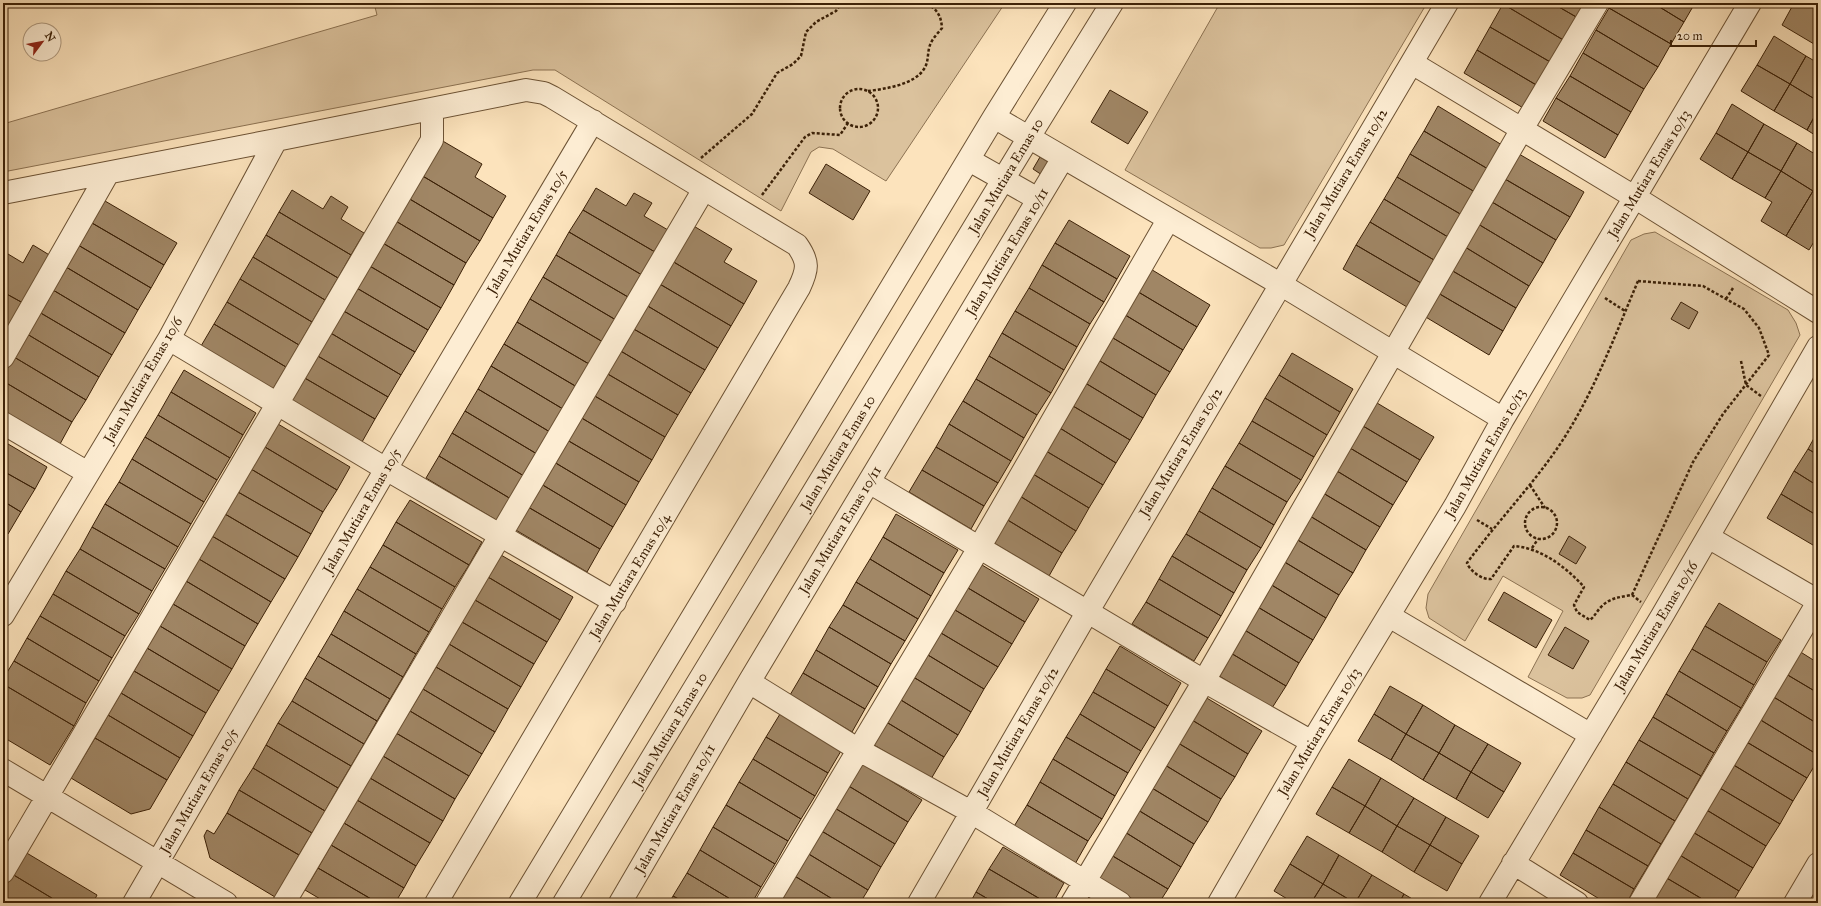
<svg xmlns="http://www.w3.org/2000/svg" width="1821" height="906" font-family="'IM FELL Great Primer',serif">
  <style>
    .green { fill: #dbc29d; stroke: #8c7252 }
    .building { fill: #a08665; stroke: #3c2107 }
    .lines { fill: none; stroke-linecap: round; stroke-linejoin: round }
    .minor-casing { stroke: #6c5234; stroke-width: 24 }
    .path { stroke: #3c2107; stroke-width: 2.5; stroke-dasharray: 3 2; stroke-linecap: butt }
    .minor { stroke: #fdedd3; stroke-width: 22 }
    .labels { text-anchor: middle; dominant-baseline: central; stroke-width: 3.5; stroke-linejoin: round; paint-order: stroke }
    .street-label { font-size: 14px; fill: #3c2107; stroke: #fdedd3 }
  </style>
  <rect width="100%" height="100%" fill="#fce3bc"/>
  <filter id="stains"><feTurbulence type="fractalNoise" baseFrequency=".005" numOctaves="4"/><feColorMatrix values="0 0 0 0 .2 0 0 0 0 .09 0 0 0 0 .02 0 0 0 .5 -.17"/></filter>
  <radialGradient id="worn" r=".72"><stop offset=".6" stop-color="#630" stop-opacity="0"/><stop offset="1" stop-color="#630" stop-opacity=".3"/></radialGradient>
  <path class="green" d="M374 3H1005L886 181 833 149 819 147 811 152 781 211 555 70H533L3 172V124L377 15Z
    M1220 3H1427L1284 245 1271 248H1260L1125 170Z
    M1655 232 1788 310 1796 323 1800 335 1590 695 1582 698H1567L1528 677 1563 611 1503 576 1465 641 1429 618 1426 608 1428 594 1631 240 1644 234Z"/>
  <path class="building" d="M1504 3H1552L1578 18 1565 41 1503 4Z
    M1552 3H1587L1578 18Z
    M1612 3H1653L1684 22 1671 44 1609 8Z
    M1653 3H1695L1684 22Z
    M1794 3H1807L1818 10V38L1814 44 1782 25Z
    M1503 4 1565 41 1552 63 1490 27Z
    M1609 8 1671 44 1658 67 1596 30Z
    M1490 27 1552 63 1538 86 1477 50Z
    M1596 30 1658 67 1644 89 1583 53Z
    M1774 36 1806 56 1790 84 1757 65Z
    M1477 50 1538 86 1525 109 1464 73Z
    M1583 53 1644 89 1631 112 1570 76Z
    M1806 56 1818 63V101L1790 84Z
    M1757 65 1790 84 1774 111 1741 91Z
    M1570 76 1631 112 1618 135 1556 98Z
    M1790 84 1818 101V110L1807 130 1774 111Z
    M1110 90 1148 112 1128 144 1091 122Z
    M1556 98 1618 135 1605 158 1543 121Z
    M1732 104 1764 124 1748 152 1716 133Z
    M1438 106 1502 145 1488 169 1424 131Z
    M1818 110V137L1807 130Z
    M1764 124 1797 143 1781 171 1748 152Z
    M1424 131 1488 169 1475 192 1410 154Z
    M1716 133 1748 152 1732 179 1700 159Z
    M441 140 482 164 475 177 506 196 493 218 421 175Z
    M1797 143 1818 156V182L1813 191 1781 171Z
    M1748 152 1781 171 1765 198 1732 179Z
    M1410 154 1475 192 1462 215 1397 177Z
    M1519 154 1584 192 1570 217 1505 179Z
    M1040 157 1052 164 1045 177 1033 169Z
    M826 164 870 191 853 220 809 193Z
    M1781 171 1813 191 1786 236 1761 221 1772 202 1765 198Z
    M421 175 493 218 480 241 408 198Z
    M1397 177 1462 215 1448 237 1384 199Z
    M1505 179 1570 217 1556 240 1492 202Z
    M596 188 626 206 634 193 652 203 644 216 668 230 655 252 583 210Z
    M292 190 323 209 331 196 348 207 341 219 364 233 351 255 279 212Z
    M1813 191 1818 194V235L1809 250 1786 236Z
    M408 198 480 241 466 263 394 220Z
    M1384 199 1448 237 1434 260 1370 222Z
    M105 201 177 243 164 265 92 223Z
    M1492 202 1556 240 1543 263 1478 224Z
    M583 210 655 252 642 275 569 232Z
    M279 212 351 255 338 278 266 235Z
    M394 220 466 263 454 285 381 242Z
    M1069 220 1130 256 1117 279 1055 243Z
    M1370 222 1434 260 1421 283 1356 245Z
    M92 223 164 265 151 288 78 245Z
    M1478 224 1543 263 1529 286 1465 247Z
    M692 225 732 249 724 262 757 281 744 304 672 261Z
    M569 232 642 275 628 297 556 255Z
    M266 235 338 278 325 300 253 257Z
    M381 242 454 285 441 308 368 265Z
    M1055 243 1117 279 1104 302 1042 265Z
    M33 245 51 256 23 303 3 292V251L23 263Z
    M78 245 151 288 138 310 66 267Z
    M1356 245 1421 283 1407 307 1343 269Z
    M1465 247 1529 286 1516 308 1451 270Z
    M556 255 628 297 616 320 543 277Z
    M253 257 325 300 312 322 240 279Z
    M672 261 744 304 731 326 658 283Z
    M368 265 441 308 428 330 355 287Z
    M1042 265 1104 302 1090 324 1029 288Z
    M66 267 138 310 125 333 53 290Z
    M1149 268 1210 305 1197 327 1135 290Z
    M1451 270 1516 308 1503 331 1438 293Z
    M543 277 616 320 603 342 530 299Z
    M240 279 312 322 299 345 227 302Z
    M658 283 731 326 718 348 646 305Z
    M355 287 428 330 415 352 342 310Z
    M1029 288 1090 324 1077 347 1015 311Z
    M53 290 125 333 112 355 39 312Z
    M1135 290 1197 327 1183 350 1122 313Z
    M3 292 23 303 10 326 3 322Z
    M1438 293 1503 331 1489 355 1424 316Z
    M530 299 603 342 589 364 517 322Z
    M227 302 299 345 286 367 214 324Z
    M1681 302 1698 312 1689 329 1671 319Z
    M646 305 718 348 705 370 632 328Z
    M342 310 415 352 401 375 329 332Z
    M1015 311 1077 347 1064 370 1002 333Z
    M39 312 112 355 99 377 27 334Z
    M1122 313 1183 350 1170 372 1108 335Z
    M517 322 589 364 577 387 504 344Z
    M214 324 286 367 273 389 201 346Z
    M632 328 705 370 691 393 619 350Z
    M329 332 401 375 388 397 316 355Z
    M1002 333 1064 370 1051 393 989 356Z
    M27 334 99 377 86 400 14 357Z
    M1108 335 1170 372 1156 395 1095 358Z
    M504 344 577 387 563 409 491 366Z
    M619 350 691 393 678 415 606 373Z
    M1292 353 1353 389 1340 412 1279 375Z
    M316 355 388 397 375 419 303 377Z
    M989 356 1051 393 1037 415 976 379Z
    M14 357 86 400 72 422 3 381V375Z
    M1095 358 1156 395 1143 418 1082 381Z
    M491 366 563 409 550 432 478 389Z
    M184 370 256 413 243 435 171 392Z
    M606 373 678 415 665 437 593 395Z
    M1279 375 1340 412 1327 435 1265 398Z
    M303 377 375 419 362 442 290 399Z
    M976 379 1037 415 1024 438 963 401Z
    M3 381 72 422 60 444 3 411Z
    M1082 381 1143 418 1130 440 1068 403Z
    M478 389 550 432 537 454 465 411Z
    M171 392 243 435 230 458 158 415Z
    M593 395 665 437 652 460 580 417Z
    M1265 398 1327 435 1314 457 1252 421Z
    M1372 400 1434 437 1420 460 1358 423Z
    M963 401 1024 438 1011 461 949 424Z
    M1068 403 1130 440 1116 463 1055 425Z
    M465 411 537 454 524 476 452 433Z
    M158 415 230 458 217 480 145 437Z
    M580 417 652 460 639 482 567 440Z
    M1252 421 1314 457 1301 480 1239 443Z
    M1358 423 1420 460 1407 482 1345 445Z
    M278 424 350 467 337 490 265 447Z
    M949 424 1011 461 998 483 936 447Z
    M1055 425 1116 463 1103 485 1041 448Z
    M1818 431V455L1808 449Z
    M452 433 524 476 511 499 439 456Z
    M145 437 217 480 204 502 132 459Z
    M567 440 639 482 626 505 554 462Z
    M3 441 47 467 35 489 3 471Z
    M1239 443 1301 480 1287 502 1225 466Z
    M1345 445 1407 482 1393 505 1332 468Z
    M265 447 337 490 323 512 251 469Z
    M936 447 998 483 984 506 922 470Z
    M1041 448 1103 485 1089 508 1028 471Z
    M1808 449 1818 455V486L1794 471Z
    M439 456 511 499 498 521 426 478Z
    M132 459 204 502 191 524 119 482Z
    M554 462 626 505 613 527 541 484Z
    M1225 466 1287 502 1274 525 1212 488Z
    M1332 468 1393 505 1380 527 1318 490Z
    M251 469 323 512 311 534 238 492Z
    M922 470 984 506 971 529 909 492Z
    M3 471 35 489 21 512 3 501Z
    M1028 471 1089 508 1076 531 1015 493Z
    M1794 471 1818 486V516L1781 494Z
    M119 482 191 524 178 547 105 504Z
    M541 484 613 527 600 549 528 507Z
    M1212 488 1274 525 1261 548 1199 511Z
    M1318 490 1380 527 1366 550 1305 513Z
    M238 492 311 534 298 557 225 514Z
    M1015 493 1076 531 1062 553 1001 516Z
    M1781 494 1818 516V548L1767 518Z
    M410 500 482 542 469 565 396 522Z
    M3 501 21 512 8 534 3 531Z
    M105 504 178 547 165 569 92 527Z
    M528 507 600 549 587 572 514 529Z
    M1199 511 1261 548 1247 570 1186 534Z
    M1305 513 1366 550 1353 573 1291 536Z
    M225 514 298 557 285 579 212 536Z
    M896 514 958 550 944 573 883 537Z
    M1001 516 1062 553 1049 576 987 539Z
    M396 522 469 565 455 587 383 545Z
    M92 527 165 569 152 591 80 549Z
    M1186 534 1247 570 1234 593 1172 556Z
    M212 536 285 579 271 602 199 559Z
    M1291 536 1353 573 1339 595 1278 558Z
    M1569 536 1586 547 1576 564 1559 554Z
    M883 537 944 573 931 596 870 559Z
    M383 545 455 587 442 609 370 567Z
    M80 549 152 591 139 614 66 571Z
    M501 555 573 597 560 620 488 577Z
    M1172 556 1234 593 1221 616 1159 579Z
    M1278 558 1339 595 1326 618 1265 581Z
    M199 559 271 602 258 624 186 581Z
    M870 559 931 596 918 619 856 582Z
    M977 562 1039 599 1025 622 963 585Z
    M370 567 442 609 429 632 357 589Z
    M66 571 139 614 125 636 53 594Z
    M488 577 560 620 547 642 475 600Z
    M1159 579 1221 616 1208 638 1146 602Z
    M186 581 258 624 245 646 173 604Z
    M1265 581 1326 618 1313 640 1251 603Z
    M856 582 918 619 905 641 843 605Z
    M963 585 1025 622 1012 644 950 607Z
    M357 589 429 632 416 654 344 611Z
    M1504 592 1552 620 1536 648 1488 620Z
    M53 594 125 636 112 658 40 616Z
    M475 600 547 642 534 664 462 622Z
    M1146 602 1208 638 1194 661 1132 624Z
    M1251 603 1313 640 1299 663 1238 626Z
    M1719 603 1781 640 1767 662 1705 626Z
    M173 604 245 646 232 669 160 626Z
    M843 605 905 641 891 664 829 627Z
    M950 607 1012 644 998 667 936 630Z
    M344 611 416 654 403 677 331 634Z
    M40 616 112 658 99 681 27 638Z
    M462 622 534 664 521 687 449 644Z
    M160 626 232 669 219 691 147 648Z
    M1238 626 1299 663 1286 686 1224 649Z
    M1705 626 1767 662 1754 685 1692 649Z
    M829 627 891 664 878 687 816 650Z
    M1565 627 1589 641 1573 669 1548 655Z
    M936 630 998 667 984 689 923 652Z
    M331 634 403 677 390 699 318 656Z
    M27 638 99 681 86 703 14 661Z
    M449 644 521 687 508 709 436 667Z
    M1120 646 1181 683 1168 706 1106 669Z
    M147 648 219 691 206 713 134 671Z
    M1224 649 1286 686 1272 708 1211 671Z
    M1692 649 1754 685 1741 708 1679 671Z
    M816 650 878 687 865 709 803 673Z
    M1799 651 1818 663V693L1786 674Z
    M923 652 984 689 971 712 910 675Z
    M318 656 390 699 377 721 305 678Z
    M14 661 86 703 74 726 3 684V679Z
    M436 667 508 709 495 732 423 689Z
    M1106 669 1168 706 1155 728 1093 692Z
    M134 671 206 713 193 736 121 693Z
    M1679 671 1741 708 1727 731 1666 694Z
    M803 673 865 709 852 732 790 695Z
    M1786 674 1818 693V724L1772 696Z
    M910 675 971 712 958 735 896 697Z
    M305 678 377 721 364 744 292 701Z
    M3 684 74 726 50 765 3 737Z
    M1390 686 1423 705 1406 734 1374 714Z
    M423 689 495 732 482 754 410 711Z
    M1093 692 1155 728 1141 751 1080 714Z
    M121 693 193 736 180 758 108 715Z
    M1200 694 1262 731 1248 754 1187 717Z
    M1666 694 1727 731 1714 753 1653 717Z
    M1772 696 1818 724V755L1759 719Z
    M896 697 958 735 944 757 883 720Z
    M292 701 364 744 351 766 278 723Z
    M1423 705 1455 725 1439 753 1406 734Z
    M410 711 482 754 469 776 396 733Z
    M780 714 841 751 828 773 766 737Z
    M1080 714 1141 751 1128 773 1066 737Z
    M1374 714 1406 734 1391 760 1358 741Z
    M108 715 180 758 167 780 95 738Z
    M1187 717 1248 754 1235 777 1173 740Z
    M1653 717 1714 753 1701 776 1639 740Z
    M1759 719 1818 755V760L1807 778 1745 741Z
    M883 720 944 757 931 779 869 742Z
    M278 723 351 766 338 788 266 745Z
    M1455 725 1488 744 1471 772 1439 753Z
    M396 733 469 776 455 799 383 756Z
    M1406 734 1439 753 1423 780 1391 760Z
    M766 737 828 773 815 796 753 759Z
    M1066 737 1128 773 1115 796 1053 759Z
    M95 738 167 780 150 809 131 814 71 778Z
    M1173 740 1235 777 1221 799 1160 762Z
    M1639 740 1701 776 1688 799 1626 762Z
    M1745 741 1807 778 1793 801 1732 764Z
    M1488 744 1521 763 1504 792 1471 772Z
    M266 745 338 788 325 811 253 768Z
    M1439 753 1471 772 1456 799 1423 780Z
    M383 756 455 799 443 821 370 778Z
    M753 759 815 796 801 819 739 782Z
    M1053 759 1115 796 1102 819 1040 782Z
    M1349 759 1381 778 1365 806 1332 787Z
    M860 762 922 800 908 822 847 785Z
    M1160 762 1221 799 1208 822 1147 785Z
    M1626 762 1688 799 1675 821 1613 784Z
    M1732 764 1793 801 1780 824 1718 787Z
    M253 768 325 811 312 833 239 790Z
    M1471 772 1504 792 1488 818 1456 799Z
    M370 778 443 821 430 843 357 800Z
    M1381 778 1414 798 1397 826 1365 806Z
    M739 782 801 819 788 841 726 805Z
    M1040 782 1102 819 1088 841 1027 805Z
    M1613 784 1675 821 1661 844 1599 807Z
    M847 785 908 822 895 844 833 807Z
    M1147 785 1208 822 1194 844 1133 807Z
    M1332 787 1365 806 1349 833 1316 814Z
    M1718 787 1780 824 1766 846 1705 809Z
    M239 790 312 833 299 855 227 813Z
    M1414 798 1446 817 1430 845 1397 826Z
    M357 800 430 843 416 866 344 823Z
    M726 805 788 841 775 864 713 827Z
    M1027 805 1088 841 1075 864 1013 828Z
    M1365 806 1397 826 1382 852 1349 833Z
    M833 807 895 844 881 867 820 830Z
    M1133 807 1194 844 1181 867 1120 829Z
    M1599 807 1661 844 1648 866 1586 830Z
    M1705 809 1766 846 1753 868 1691 831Z
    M227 813 299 855 275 897 210 858 204 836 207 830 214 834Z
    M1446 817 1479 836 1462 864 1430 845Z
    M344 823 416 866 404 888 331 845Z
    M1397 826 1430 845 1414 872 1382 852Z
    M713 827 775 864 761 887 700 850Z
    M1120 829 1181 867 1168 889 1106 852Z
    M820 830 881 867 868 890 807 853Z
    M1586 830 1648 866 1634 889 1573 853Z
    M1691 831 1753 868 1739 891 1678 854Z
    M1307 836 1339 855 1323 884 1290 864Z
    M331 845 404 888 395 903H378L318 868Z
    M1430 845 1462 864 1447 891 1414 872Z
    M1003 847 1064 883 1053 903H1047L989 869Z
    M700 850 761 887 752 903H737L687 873Z
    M25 852 97 895 93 903H60L12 874Z
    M1106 852 1168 889 1159 903H1139L1093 875Z
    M807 853 868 890 860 903H839L793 875Z
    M1573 853 1634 889 1627 903H1606L1560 875Z
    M1678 854 1739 891 1732 903H1709L1665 877Z
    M1339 855 1372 875 1355 903 1323 884Z
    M1290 864 1323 884 1311 903H1294L1274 891Z
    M318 868 378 903H327L305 890Z
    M989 869 1047 903H995L976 892Z
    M687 873 737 903H686L673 896Z
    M12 874 60 903H10L3 899V890Z
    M793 875 839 903H788L779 898Z
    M1372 875 1404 894 1399 903H1355Z
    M1665 877 1709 903H1658L1651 899Z
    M1323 884 1355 903H1311Z
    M976 892 995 903H970Z
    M1404 894 1419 903H1399Z
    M673 896 686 903H669Z"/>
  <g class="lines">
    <g class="minor-casing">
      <path id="minor" d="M1412 63 1636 198 1818 312
        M994 117 1280 284 1503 419
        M969 160 1038 199
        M3 193 276 140 526 90 544 93 552 97 797 245C809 262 808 269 799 288L436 903
        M169 339 386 469 615 602
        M3 357 108 173
        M3 423 88 473
        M869 482 1204 681 1312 742
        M1708 537 1818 601
        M3 615 169 339 276 140
        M1389 616 1591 735
        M749 682 859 750 971 812 1120 903
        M3 770 226 903
        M1513 863 1577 903
        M3 872 432 140V110
        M134 903 386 469 593 121
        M284 903 704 189
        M520 903 994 117 1065 3
        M564 903 1029 137 1112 3
        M620 903 749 682 1063 158
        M767 903 979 548 1168 220
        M919 903 1088 611 1447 3
        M1072 903 1204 681 1522 129 1597 3
        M1219 903 1312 742 1455 506 1503 419 1750 3
        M1490 903 1662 616 1818 347
        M1640 903 1818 602
        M1795 903 1818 864"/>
    </g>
    <path class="path" d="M840 108a19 19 0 1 1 38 0a19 19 0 1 1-38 0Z
      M868 91C884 89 914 85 924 69 929 62 927 53 930 45 932 39 938 33 942 28 941 15 937 10 927 3
      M701 158 752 114 777 73 793 64 801 56 806 32 816 22 836 11 841 3
      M762 195 805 137 812 133 840 135 848 123
      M1638 281 1703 286 1726 299 1744 309 1759 328 1769 355 1723 414 1693 462 1632 595C1620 597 1609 598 1601 607 1597 611 1595 616 1590 620L1577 612 1574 605 1584 587C1566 567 1541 548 1514 546L1491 579C1482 580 1470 571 1467 563 1499 519 1537 481 1566 435 1596 387 1616 333 1638 281Z
      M1605 298 1625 311
      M1726 299 1733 288
      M1741 361 1746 385 1761 396
      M1530 485 1545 508
      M1525 523a16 16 0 1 1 32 0a16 16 0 1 1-32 0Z
      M1477 520 1492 529
      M1532 548 1538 539
      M1632 595 1641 602"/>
    <use href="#minor" class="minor"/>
  </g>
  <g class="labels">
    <g class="street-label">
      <text transform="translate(1346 173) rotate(-59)">Jalan Mutiara Emas 10/12</text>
      <text transform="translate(1649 174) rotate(-59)">Jalan Mutiara Emas 10/13</text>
      <text transform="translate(1006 176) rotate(-59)">Jalan Mutiara Emas 10</text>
      <text transform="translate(527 232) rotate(-59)">Jalan Mutiara Emas 10/5</text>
      <text transform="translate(1007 252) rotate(-59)">Jalan Mutiara Emas 10/11</text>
      <text transform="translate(143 380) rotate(-60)">Jalan Mutiara Emas 10/6</text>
      <text transform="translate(1181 452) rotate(-59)">Jalan Mutiara Emas 10/12</text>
      <text transform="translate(838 453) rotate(-59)">Jalan Mutiara Emas 10</text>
      <text transform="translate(1485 453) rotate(-60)">Jalan Mutiara Emas 10/13</text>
      <text transform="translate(362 511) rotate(-60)">Jalan Mutiara Emas 10/5</text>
      <text transform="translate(840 530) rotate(-59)">Jalan Mutiara Emas 10/11</text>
      <text transform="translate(630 576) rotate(-59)">Jalan Mutiara Emas 10/4</text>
      <text transform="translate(1656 626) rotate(-59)">Jalan Mutiara Emas 10/16</text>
      <text transform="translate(670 730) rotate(-59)">Jalan Mutiara Emas 10</text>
      <text transform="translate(1018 732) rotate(-60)">Jalan Mutiara Emas 10/12</text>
      <text transform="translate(1319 732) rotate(-59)">Jalan Mutiara Emas 10/13</text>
      <text transform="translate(199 791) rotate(-60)">Jalan Mutiara Emas 10/5</text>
      <text transform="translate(675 809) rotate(-60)">Jalan Mutiara Emas 10/11</text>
    </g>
  </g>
  <rect width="1821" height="906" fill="none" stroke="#fce3bc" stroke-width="16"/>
  <rect x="4" y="4" width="1813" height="898" fill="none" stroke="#3c2107" stroke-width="2"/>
  <rect x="8" y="8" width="1805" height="890" fill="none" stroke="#3c2107"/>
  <g transform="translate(42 42) rotate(58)"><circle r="19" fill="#fdedd3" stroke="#b09b81"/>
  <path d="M0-3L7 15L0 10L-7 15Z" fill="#8f2418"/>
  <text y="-6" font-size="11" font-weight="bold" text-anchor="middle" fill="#3c2107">N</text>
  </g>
  <path d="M1671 40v6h85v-6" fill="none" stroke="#3c2107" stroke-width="2"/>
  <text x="1677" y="40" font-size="12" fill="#3c2107" stroke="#fdedd3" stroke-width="3" paint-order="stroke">20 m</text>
  <rect width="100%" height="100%" filter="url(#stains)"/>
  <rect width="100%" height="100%" fill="url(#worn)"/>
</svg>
